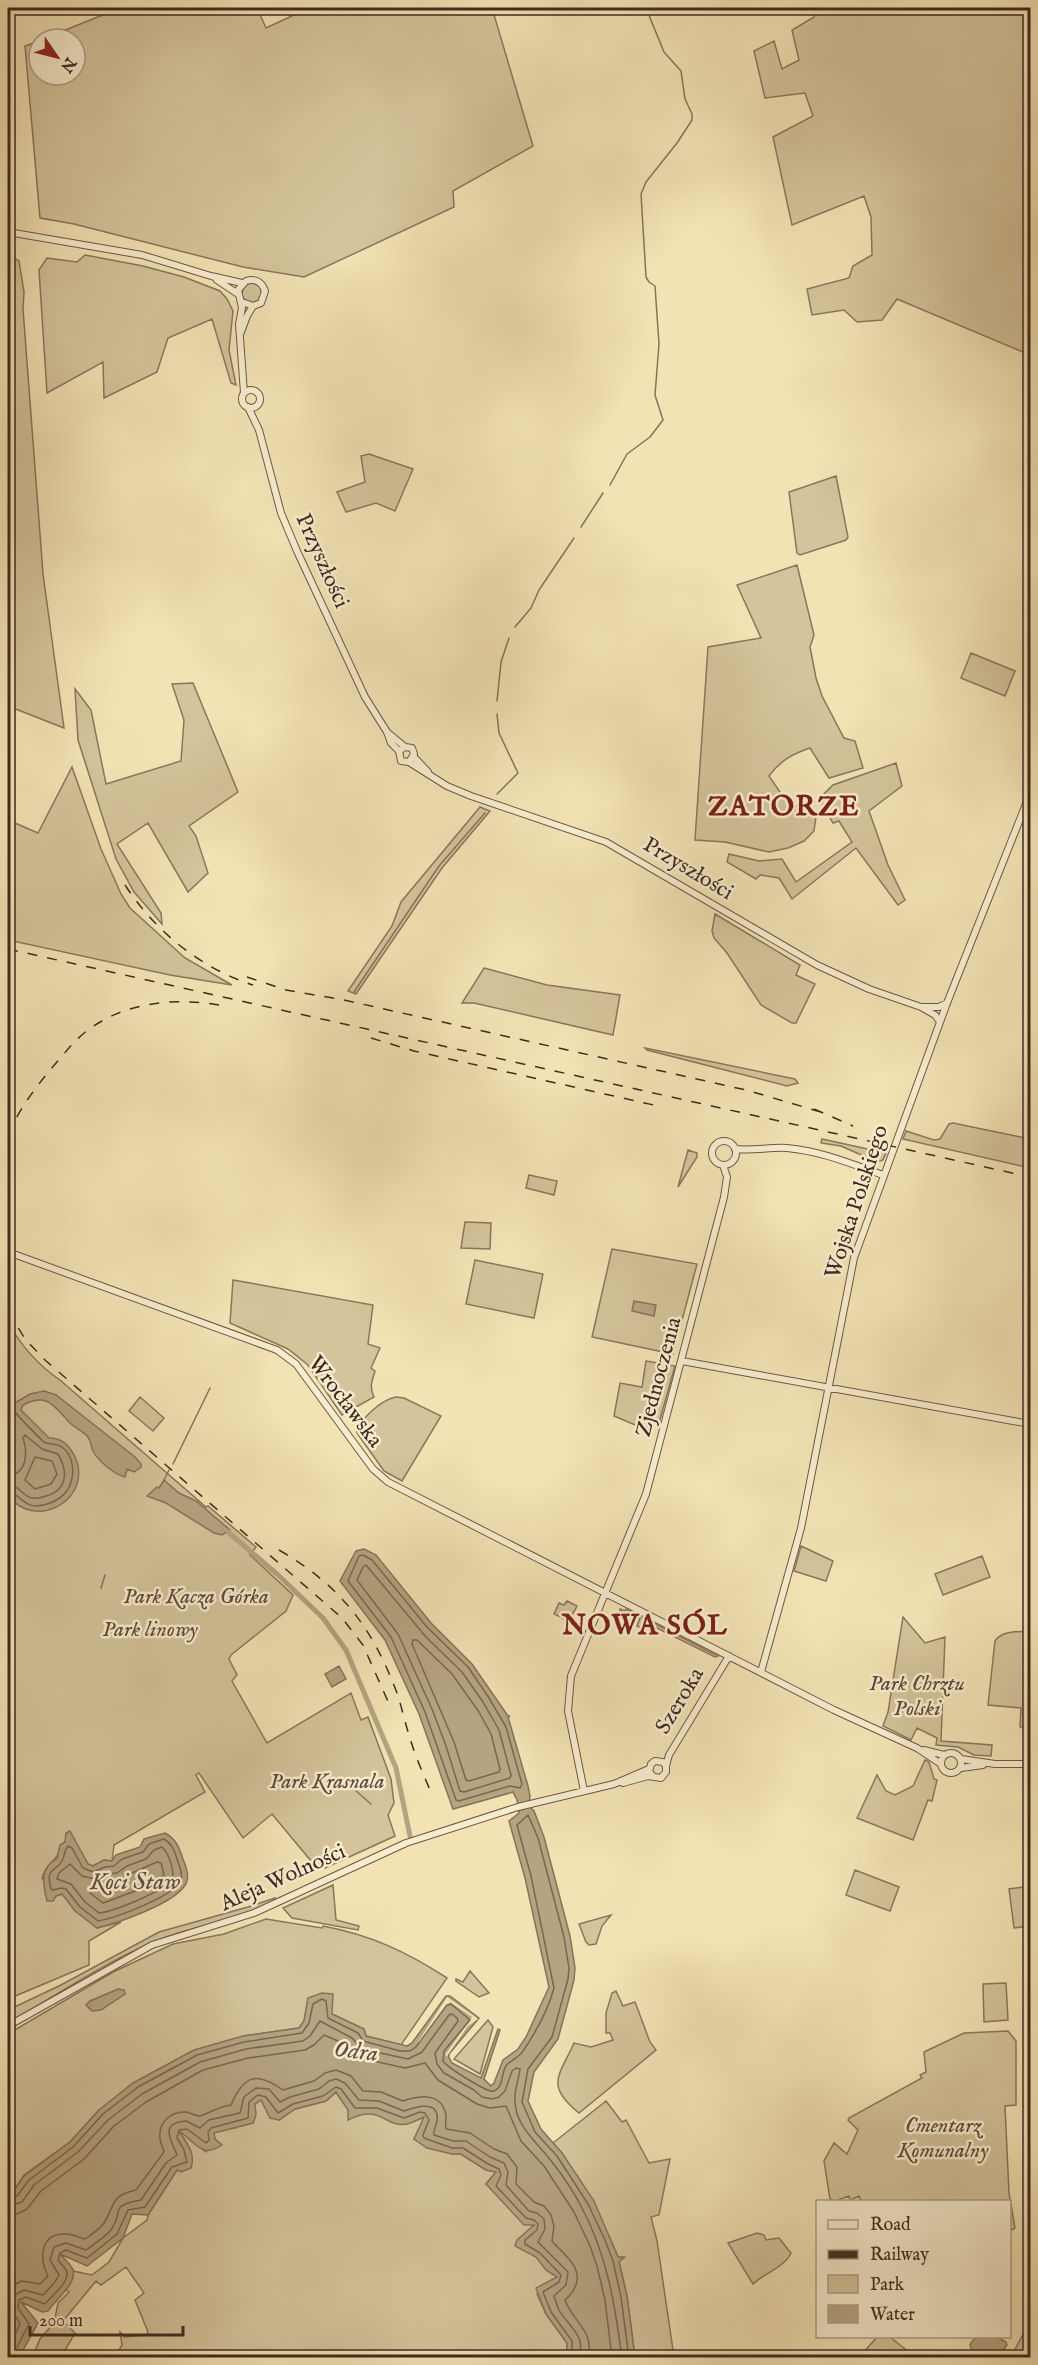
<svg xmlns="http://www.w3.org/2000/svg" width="1038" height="2365" font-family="'IM FELL English',serif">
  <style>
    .green { fill: #d4c39b; stroke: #8a765d; stroke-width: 1.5 }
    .water { fill: #b5a381; stroke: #86735a; stroke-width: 1.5 }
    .pier { fill: #f2e2b4 }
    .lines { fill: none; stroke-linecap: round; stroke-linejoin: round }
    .shore { stroke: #7a6650; stroke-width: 1.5 }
    .stream { stroke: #86735a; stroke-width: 1.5 }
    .canal { stroke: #b5a381; stroke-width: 5 }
    .minor-casing { stroke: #6c5844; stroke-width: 8 }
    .minor { stroke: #f7ecce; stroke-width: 6 }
    .rail { stroke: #3f2a1f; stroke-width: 1.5; stroke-dasharray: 10 10; stroke-linecap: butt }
    .labels { text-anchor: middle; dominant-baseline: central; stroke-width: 5; stroke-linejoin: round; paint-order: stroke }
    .street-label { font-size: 22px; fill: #3f2a1f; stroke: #f7ecce }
    .park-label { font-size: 22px; font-style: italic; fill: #5d4938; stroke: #f7ecce }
    .water-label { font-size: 24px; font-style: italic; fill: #624e3c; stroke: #f7ecce }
    .district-label { font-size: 28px; font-weight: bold; letter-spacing: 1.5px; fill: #7a1f14; stroke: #f7ecce }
  </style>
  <rect width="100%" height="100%" fill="#f2e2b4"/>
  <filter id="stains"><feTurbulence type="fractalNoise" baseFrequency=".00333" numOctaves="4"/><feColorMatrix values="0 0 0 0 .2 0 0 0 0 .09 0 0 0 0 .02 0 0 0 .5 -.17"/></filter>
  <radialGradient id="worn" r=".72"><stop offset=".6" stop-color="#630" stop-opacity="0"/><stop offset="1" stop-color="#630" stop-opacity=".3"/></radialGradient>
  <path class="green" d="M120 8H257L266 28 309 8H492L533 146 453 191 454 207 304 277 243 267 74 224 40 218 25 46 39 41V75H75V39H43Z
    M813 8H1030V355L897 299 882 320 857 322 844 310 812 315 807 289 849 278 853 266 872 255 871 217 864 196 792 225 773 137 813 116 805 93 765 98 754 51 774 41 782 69 799 60 792 30 814 17Z
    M8 254 19 261 24 292 23 309 43 574 64 728 8 706Z
    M85 255 143 266 184 277 220 291 227 299 233 311 229 350 236 385 231 383 212 319 168 338 157 372 104 398 103 362 47 393 39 270 47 258 77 262Z
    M242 293a10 10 0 1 1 20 0a10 10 0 1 1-20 0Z
    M369 454 413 469 395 511 376 503 346 512 337 492 365 482 361 456Z
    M836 476 848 537 846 540 800 555 797 553 789 492Z
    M797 565 814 635 810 647 816 678 822 696 844 738 855 741 863 768 829 778 810 748C792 754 780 761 769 776L788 804 794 807 806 803 816 817 814 831 804 841 788 848 769 852 725 842 695 840 708 647 761 638 737 585Z
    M971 653 1015 671 1005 696 961 678Z
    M193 683 238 792 189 826 196 836 208 873 188 892 148 823 117 844 161 913 162 924 134 892 116 859 78 740 75 689 91 710 106 784 181 761 184 720 172 684Z
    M896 763 902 786 869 811 888 865 905 900 898 905 856 848 792 899 779 878 760 875 756 879 727 862 729 854 759 861 782 859 796 882 852 842 839 821 833 823 821 802 824 794 833 785Z
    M72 767 101 849 121 894 130 908 185 958 232 985 170 975 8 940V820L38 833Z
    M480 807 490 811 442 868 356 994 348 991 392 926 401 902Z
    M715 914 800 965 796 975 815 984 796 1023H792L761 1005 727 953 714 938 712 931Z
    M484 968 547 985 620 995 613 1035 474 1003H462Z
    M645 1048 795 1079 798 1083 787 1086 647 1050Z
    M953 1123 1030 1139V1168L903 1139 906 1131 934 1140 940 1139 949 1124Z
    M822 1139 886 1153 883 1160 877 1162 841 1146 821 1143Z
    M688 1150 697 1153V1157L678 1187Z
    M529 1175 557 1181 554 1195 526 1188Z
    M465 1222 491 1223 490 1249 461 1248Z
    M612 1249 697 1264 673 1354 592 1337Z
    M475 1260 543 1274 534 1318 466 1304Z
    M233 1280 373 1305 368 1344 380 1348 371 1368 375 1371C372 1381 369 1387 374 1397L342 1415 308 1365 288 1349 230 1323Z
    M8 1322C21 1346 38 1365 60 1380L206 1507 208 1506 256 1547 250 1555 293 1595 286 1611 231 1655 229 1659 237 1675 232 1681 267 1743 351 1693 361 1720 368 1717 391 1779 394 1803 388 1815 395 1836 325 1868 323 1864 316 1867 272 1814 243 1838 199 1773 196 1775 205 1792 114 1845 112 1861 104 1860 93 1866 88 1864 83 1856 65 1842C62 1846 60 1852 57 1856 51 1865 46 1865 42 1878L56 1896 62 1894 97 1928 121 1922 89 1941V1965L8 1999Z
    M646 1361 675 1366 659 1423 650 1421 647 1430 614 1416 620 1383 642 1387Z
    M140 1397 164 1418 153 1431 129 1411Z
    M396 1397 404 1398 441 1416 402 1481 384 1471 357 1433V1428C366 1415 381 1400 396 1397Z
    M801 1546 833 1561 826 1581 794 1571Z
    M982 1556 990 1577 943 1595 935 1574Z
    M567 1601 577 1606 569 1621 554 1614 559 1603 564 1605Z
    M620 1609 625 1611 626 1609 718 1656 715 1657 645 1622 641 1628 637 1626 640 1618 630 1613 626 1620 620 1618Z
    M903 1617 925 1643 945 1637 941 1741 992 1745 991 1756 974 1755 958 1747 936 1745 937 1738 917 1728 911 1740 883 1726 888 1712Z
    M1027 1631H1030V1727H1020L1021 1708 988 1705 995 1641C1001 1631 1016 1632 1027 1631Z
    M925 1760 929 1762 934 1779 937 1780 932 1801 928 1800 913 1840 857 1818 877 1775 886 1791 895 1795 913 1786Z
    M855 1870 899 1887 890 1911 846 1895Z
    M333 1885 336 1920 359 1926 358 1930 292 1918 283 1908Z
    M1030 1886V1926L1014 1928 1009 1889Z
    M275 1898 276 1900C239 1921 196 1925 158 1940 105 1962 57 1995 8 2023V2010L61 1985 159 1932 248 1907Z
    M611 1915 602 1926 596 1944 589 1945 586 1942 579 1924Z
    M266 1919 322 1928 323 1926C371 1935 407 1952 447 1978L401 2045 366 2036 364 2029 332 2014 308 1999 304 2021 299 2028 243 2036 99 2110 70 2142 24 2175 13 2192 8 2194V2034L113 1972 173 1944 224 1934Z
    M470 1971 489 1993 479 1997 456 1981V1979L463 1982Z
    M1006 1983 1008 2020 984 2022 983 1984Z
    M616 1991 623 2006 635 2002 650 2042 656 2050 579 2113C544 2085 560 2075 574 2043L591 2047 613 2040 610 2033H606V2013L612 1993Z
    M488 2020 493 2027 480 2074 454 2059Z
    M1008 2031 1016 2041V2105L1005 2106 1009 2193 1015 2228 1010 2231V2202H862L859 2196 850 2200 849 2196 835 2201 830 2199 824 2161 834 2143 847 2154 858 2130 848 2120 849 2118 922 2078 920 2075 926 2072 924 2052 964 2033Z
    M336 2092C348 2113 352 2110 374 2114 385 2116 396 2121 406 2124L425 2117 414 2139 452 2154H461L486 2170 496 2172 486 2184 535 2225C536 2251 533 2262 557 2277L537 2294 546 2314 567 2343V2350L549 2358 115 2357 122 2345 120 2332 125 2337 146 2335 148 2332 135 2300 144 2293 126 2267 101 2285 96 2281 63 2321 75 2333 61 2357 32 2358 40 2339 54 2323 58 2303 69 2292 66 2290 73 2276V2271L92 2275 109 2262 123 2238 147 2220 148 2215 177 2170V2129L206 2152 215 2139 213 2133 227 2128H236L255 2104 261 2100 269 2113 279 2120 295 2109 326 2101Z
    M606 2101 622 2122 626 2120 649 2163 670 2159 659 2215 651 2217 657 2241 674 2357H635L627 2296 619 2261 624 2258 618 2257 610 2238 562 2153 553 2143Z
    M757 2233 764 2235 766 2240 779 2238 791 2253C785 2267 763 2274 753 2284L728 2243Z
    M1030 2321V2357H1011Z
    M877 2337H890L915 2357H868L863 2353Z"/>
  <path class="water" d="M634 1301 656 1305 654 1316 632 1311Z
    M44 1391 56 1395 135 1457 141 1464V1467L134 1472 127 1469 125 1477C115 1475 98 1461 93 1451 91 1447 91 1441 88 1437 84 1432 75 1428 70 1423 53 1406 49 1392 23 1405L21 1410 49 1438C61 1438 68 1444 74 1455 96 1498 35 1533 8 1495V1467L11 1460 12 1448 8 1438V1407L30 1394Z
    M164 1480 179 1493 196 1501 230 1530 222 1535 214 1533 166 1503 147 1496 157 1487 159 1488Z
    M364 1549 376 1555 431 1623 472 1664 508 1716H510L508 1717 528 1786 530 1796 529 1806 534 1811 544 1837 570 1936 575 1968 574 1980 558 2039 534 2072 528 2101 541 2129 562 2153 594 2201 618 2257H624L619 2262 627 2296 635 2357H549L567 2350V2343L546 2314 536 2288 557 2277 546 2270 536 2257 515 2246 517 2240 534 2225H524L486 2184 496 2172 486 2170 461 2154H452L427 2148 414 2139 424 2117C419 2119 412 2123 407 2124 384 2128 381 2103 348 2120V2110L336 2092 326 2101 295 2109 279 2120 270 2118 261 2100 255 2104 256 2115 253 2123 214 2133 215 2139 222 2145C202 2159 195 2142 179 2131 186 2143 196 2152 191 2168L181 2172 177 2170 148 2215 132 2214 123 2238 87 2266 60 2254C64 2259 71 2264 73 2270 77 2284 55 2300 48 2311L42 2312 21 2302 38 2323 22 2352 8 2355V2194L13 2192 24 2176 70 2142 99 2110 133 2083 194 2050 243 2036 299 2028 304 2021 308 1998 322 1993 333 1994 332 2014 364 2029 366 2036 407 2046 412 2043 446 1996H450L479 2018 449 2054V2058L452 2063 481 2078 498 2029 500 2030 484 2079 491 2086 494 2083 503 2060 518 2049 526 2037 549 1987 525 1878 509 1821 519 1813 517 1800 513 1792 453 1809 419 1714 385 1640 340 1581 356 1551Z
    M339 1666 346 1679 332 1687 325 1674Z
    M70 1831 88 1864 93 1866 104 1860 112 1861 116 1855 140 1847 144 1839 165 1833C176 1839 179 1847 183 1859 186 1866 189 1874 187 1881 181 1902 117 1923 97 1928L75 1911 62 1894 56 1896 53 1901H47C43 1884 39 1869 57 1858L60 1845 65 1842 66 1833Z
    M118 1989 124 1990 125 1994 101 2010 92 2011 86 2005 90 2001Z
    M997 2337 1006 2342 1007 2345 998 2357H974L970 2345C974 2334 987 2336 997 2337Z"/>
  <path class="pier" d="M447 1997 478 2019 468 2026 447 2056 445 2055 472 2017 450 2002 423 2039 420 2043 418 2042Z"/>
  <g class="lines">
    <path class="shore" d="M8 1412H15C18 1416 40 1439 44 1442 50 1445 56 1443 62 1447 75 1456 75 1477 68 1489 61 1500 48 1505 36 1506 23 1506 19 1493 8 1492
      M35 1457 52 1461 57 1474 51 1484 35 1489 25 1480Z
      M8 1476C27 1474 28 1453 23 1438L25 1435 42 1449 58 1454C68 1471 68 1490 46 1496 42 1497 37 1499 32 1498 22 1496 19 1485 8 1484
      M363 1555 372 1560 427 1627 468 1667 489 1698 506 1727 522 1784 520 1788 510 1786 459 1801 456 1800 425 1712 391 1637 348 1581 359 1556Z
      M366 1565 426 1637 462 1672 483 1702 499 1730 511 1775 510 1778 464 1792 460 1791 446 1746 432 1709 398 1634 357 1580 363 1567Z
      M413 1640H417L452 1674 479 1712 491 1734 500 1769 499 1772 469 1781 466 1780 454 1742 412 1644Z
      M164 1839C173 1844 175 1853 178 1862 180 1868 183 1874 181 1880 175 1896 115 1918 98 1921L80 1907 66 1889 61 1888 53 1890 51 1889C45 1865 56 1874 63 1859 65 1854 64 1851 68 1846L72 1848 83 1868 93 1872 105 1867 114 1866 122 1859 143 1852 149 1844Z
      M162 1847C169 1854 175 1870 172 1880 161 1892 116 1911 99 1913L85 1902 71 1884 57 1879 59 1873 70 1864 82 1876 95 1879 106 1874 117 1873 127 1866 146 1859 154 1850Z
      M157 1862 161 1863 164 1875 143 1888 103 1903 90 1893 91 1889 121 1881 132 1873Z
      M8 2199 17 2196 29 2180 73 2147 103 2114 138 2087 197 2055 244 2042 302 2033 309 2023 313 2004 322 1999 326 2001 328 2018 358 2033 363 2041 400 2051H410L416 2047 447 2005 451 2004 470 2020 444 2051 443 2061C448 2068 489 2094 494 2091 504 2087 501 2073 506 2066 510 2060 519 2058 523 2051 536 2032 548 2010 554 1988L531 1876 517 1825 528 1815 538 1838 564 1937 569 1968 568 1979 552 2037 528 2069 522 2102 535 2132 557 2156 588 2204 605 2240 613 2261 621 2297 629 2358
      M8 2206 22 2202 34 2185 78 2152 108 2120 142 2094 200 2062 246 2049 303 2041 310 2036 320 2021 352 2038 362 2049 408 2059 422 2052 449 2015 452 2014 457 2018 458 2021 435 2053 437 2064 444 2073 474 2090 482 2097 492 2099 499 2097 505 2091 512 2071 516 2068 520 2069C519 2079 514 2090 515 2101 515 2126 538 2143 552 2162 563 2176 574 2192 582 2208 607 2255 615 2305 622 2358
      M8 2215 17 2214 27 2209 41 2191 84 2159 114 2126 146 2102 203 2070 248 2058 305 2050 314 2045 324 2035 345 2044 352 2053 360 2058 405 2068 425 2063 438 2080 477 2104 490 2108 506 2106 521 2141 544 2166 574 2212 590 2246 597 2266 605 2300 612 2358
      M8 2289 21 2281 40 2284 48 2276C39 2258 40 2232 67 2234 73 2234 79 2238 85 2239 91 2235 100 2229 104 2223 116 2203 110 2196 136 2190L164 2152C163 2147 160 2143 160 2138 158 2123 171 2111 186 2112 191 2113 196 2116 200 2116 210 2113 219 2106 231 2105 244 2075 256 2071 283 2090L314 2081 325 2073 336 2070 351 2076 363 2091 381 2092 403 2101C419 2096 441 2091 446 2115 446 2120 445 2125 446 2129L470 2133 494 2149 507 2154 517 2167 516 2184 534 2202 544 2206 551 2215 554 2226 552 2241C563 2254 586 2269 574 2289 572 2294 568 2297 565 2300 573 2322 595 2331 588 2358
      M8 2345 12 2341 20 2324 11 2308 13 2296 24 2290 43 2295 55 2282 59 2275 50 2260 54 2247 66 2243 86 2250C94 2244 104 2238 110 2231 126 2212 106 2206 141 2200L166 2163 177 2155C173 2143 157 2123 186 2121L200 2128 209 2120 240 2113 244 2097 256 2088 269 2089 280 2102 290 2097 319 2089 329 2081 336 2079 345 2083 359 2100 379 2101 404 2111C415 2107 440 2099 437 2121 436 2127 433 2130 434 2135L453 2141H466L490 2157 504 2163 508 2172 506 2185 529 2211 537 2213 544 2219 545 2229 538 2242 568 2272 566 2285 554 2296C556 2301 557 2306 559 2310 568 2326 588 2337 578 2358
      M10 2358 11 2352 17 2347 29 2324 18 2308 19 2300 26 2297 45 2304C51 2296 69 2283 67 2272 66 2268 60 2263 58 2260L60 2253 66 2250 87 2258 117 2234 128 2210 145 2207 172 2167 187 2162 184 2150 177 2138 179 2130 187 2129 206 2143 209 2140 208 2132 211 2128 248 2118 249 2102 258 2095 266 2097 278 2113 293 2104 323 2096 336 2087 341 2089 355 2108H377L404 2118 420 2112 425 2113 429 2120 423 2135 424 2138 452 2148H463L488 2164 499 2169 501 2175 496 2186 526 2218 534 2220 538 2224 537 2230 525 2240V2244L540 2253 561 2275 559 2282 543 2292 551 2312 572 2341V2352L565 2358"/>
    <path class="stream" d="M610 485 627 454 650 437 663 420 655 395 659 344 655 286 649 282 646 277 641 194 646 182 677 143 692 120V114L685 99 681 71 664 52 646 8
      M581 527 603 493
      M515 627 531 608 539 590 574 538
      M497 701 501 662 509 638
      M497 714 499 733 518 773 497 794
      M354 992 439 866 485 813
      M173 1464 210 1388
      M164 1480 169 1470
      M101 1588 105 1575
      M355 1790 371 1804"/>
    <path class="canal" d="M228 1532 278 1575 323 1618 346 1650 396 1768 410 1836"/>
    <g class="minor-casing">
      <path id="minor" d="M8 232 142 255 211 276 242 283
        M217 280 238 294
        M242 302 253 306 261 303 265 291C262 282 255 278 246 281L238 290 242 308 239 324 244 393
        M241 332 247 316 253 306
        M242 399a9 9 0 1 1 18 0a9 9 0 1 1-18 0Z
        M248 407 259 430 281 513 297 551 365 697 387 732 391 743 399 751
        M387 732 405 747
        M414 757 428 772
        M409 762 414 754 412 748 405 747 399 751 401 761 409 762 447 786 471 796 606 842 817 965 869 989 921 1007 935 1015 940 1022
        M922 1007H939L947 1003
        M712 1153a12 12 0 1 1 24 0a12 12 0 1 1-24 0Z
        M735 1149C752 1151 770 1147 787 1148 821 1151 852 1164 883 1175
        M8 1252 277 1350 296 1364 373 1469 388 1482 834 1710 917 1748 941 1764
        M682 1361 1030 1424
        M761 1672 801 1528 854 1258 947 1003 1030 794
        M924 1750 944 1755
        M941 1763a10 10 0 1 1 20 0a10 10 0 1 1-20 0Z
        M961 1759 995 1764H1030
        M666 1766 669 1755 729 1656
        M961 1768 983 1765
        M623 1783 648 1776 661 1778 666 1772V1766L663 1762 655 1761 651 1764 649 1772 653 1776
        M584 1791 568 1711 571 1676 646 1494 724 1197 727 1177 723 1165
        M8 2026 152 1945 254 1913 406 1843 518 1807 614 1784 649 1769"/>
    </g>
    <use href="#minor" class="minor"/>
    <path class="rail" d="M125 885C156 932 200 968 253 985
      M8 949 1030 1177
      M247 977 286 990 344 1000 746 1090 821 1112
      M371 1038 414 1051 658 1106
      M814 1109 853 1126
      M8 1135C18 1111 33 1091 50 1070 62 1057 73 1041 88 1030 127 1001 178 997 224 1006
      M8 1311 25 1339 45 1360 342 1618 363 1645 390 1706
      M279 1550C341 1586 372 1627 397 1693 402 1708 405 1723 410 1738 415 1756 423 1773 430 1790"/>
  </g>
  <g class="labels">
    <g class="street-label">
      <text transform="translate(322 561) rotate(66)">Przyszłości</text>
      <text transform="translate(688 869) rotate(31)">Przyszłości</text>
      <text transform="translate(857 1202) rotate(-72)">Wojska Polskiego</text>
      <text transform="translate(659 1377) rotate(-75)">Zjednoczenia</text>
      <text transform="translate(345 1402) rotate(53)">Wrocławska</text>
      <text transform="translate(680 1701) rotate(-59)">Szeroka</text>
      <text transform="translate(283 1878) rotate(-24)">Aleja Wolności</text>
    </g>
    <g class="park-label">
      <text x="196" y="1597">Park Kacza Górka</text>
      <text x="150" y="1630">Park linowy</text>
      <text x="917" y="1684">Park Chrztu<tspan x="917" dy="25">Polski</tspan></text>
      <text x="327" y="1782">Park Krasnala</text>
      <text x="943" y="2126">Cmentarz<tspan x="943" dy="25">Komunalny</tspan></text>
    </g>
    <g class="water-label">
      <text x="135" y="1882">Koci Staw</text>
      <text transform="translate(356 2052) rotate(7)">Odra</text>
    </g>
    <g class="district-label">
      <text x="784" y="807">ZATORZE</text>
      <text x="645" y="1626">NOWA SÓL</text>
    </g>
  </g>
  <rect width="1038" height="2365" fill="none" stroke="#f2e2b4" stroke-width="30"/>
  <rect x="9" y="9" width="1020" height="2347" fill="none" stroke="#3f2a1f" stroke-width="3"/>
  <rect x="15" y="15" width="1008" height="2335" fill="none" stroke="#3f2a1f" stroke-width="1.5"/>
  <rect x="816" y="2200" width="195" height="138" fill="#f7ecce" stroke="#ad9e88" stroke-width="1.5"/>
  <rect x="828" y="2220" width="30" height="9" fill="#f7ecce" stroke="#ad9e88" stroke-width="1.5"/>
  <text x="870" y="2230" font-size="18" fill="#3f2a1f">Road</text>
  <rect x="828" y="2250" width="30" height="9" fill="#3f2a1f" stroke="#ad9e88" stroke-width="1.5"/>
  <text x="870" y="2260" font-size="18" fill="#3f2a1f">Railway</text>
  <rect x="828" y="2275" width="30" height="18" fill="#d4c39b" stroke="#ad9e88" stroke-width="1.5"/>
  <text x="870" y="2290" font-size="18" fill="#3f2a1f">Park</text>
  <rect x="828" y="2305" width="30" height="18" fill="#b5a381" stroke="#ad9e88" stroke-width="1.5"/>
  <text x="870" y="2320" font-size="18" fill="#3f2a1f">Water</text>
  <g transform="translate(57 57) rotate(125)"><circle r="28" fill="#f7ecce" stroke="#ad9e88" stroke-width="1.5"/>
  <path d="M0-4.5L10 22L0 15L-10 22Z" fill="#8f2418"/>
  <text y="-9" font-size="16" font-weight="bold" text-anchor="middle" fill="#3f2a1f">N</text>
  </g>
  <path d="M30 2326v9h153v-9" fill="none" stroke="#3f2a1f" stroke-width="3"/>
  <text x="39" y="2326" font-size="18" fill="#3f2a1f" stroke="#f7ecce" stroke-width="4.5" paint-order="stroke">200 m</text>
  <rect width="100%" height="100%" filter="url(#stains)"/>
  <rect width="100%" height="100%" fill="url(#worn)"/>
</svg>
